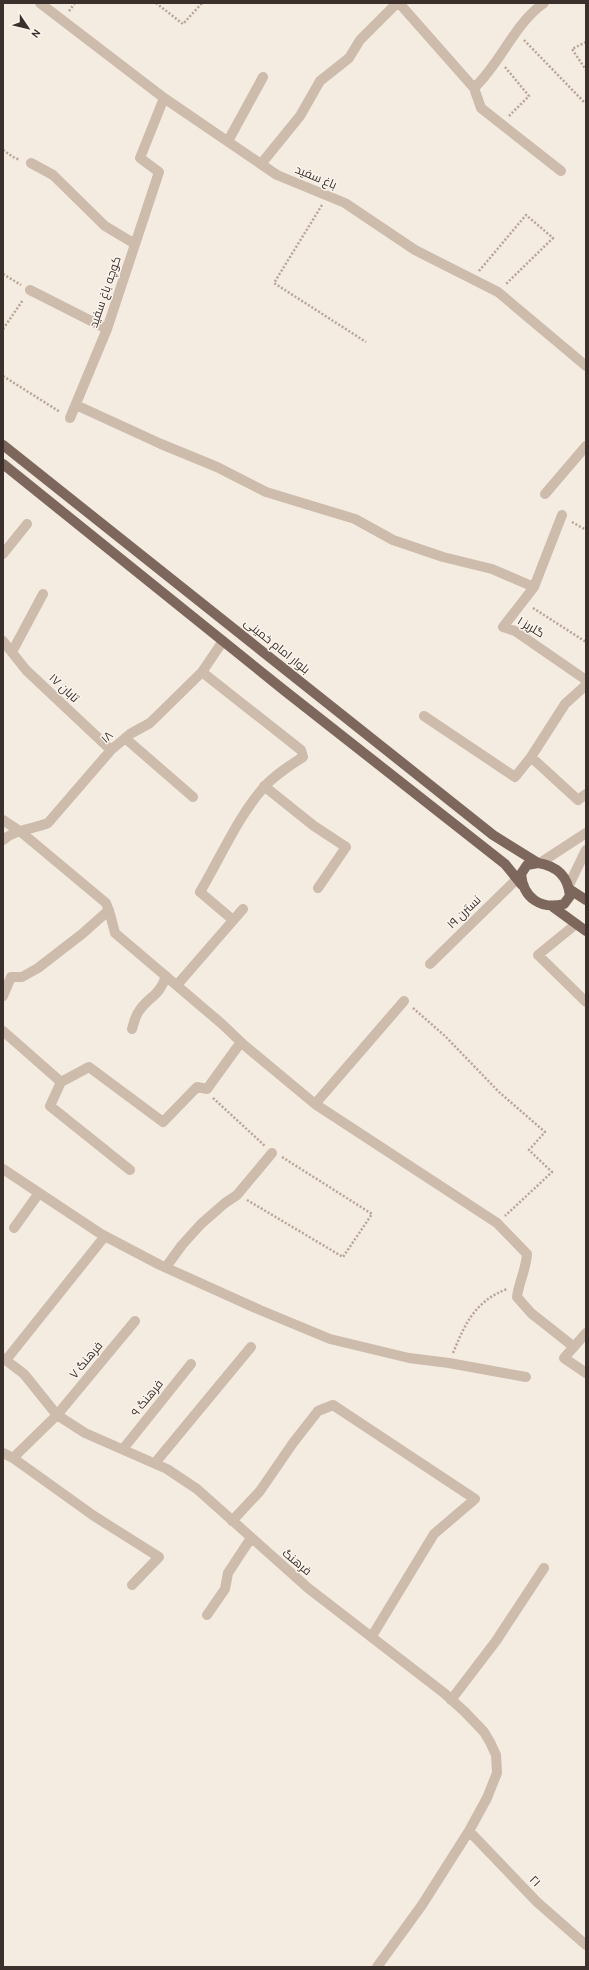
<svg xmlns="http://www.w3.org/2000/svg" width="589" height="1970" font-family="Karla,Cairo,sans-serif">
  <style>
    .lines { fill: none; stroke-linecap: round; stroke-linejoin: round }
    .path { stroke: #b9a596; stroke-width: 2.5; stroke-dasharray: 2 2; stroke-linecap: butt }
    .minor { stroke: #cdbbac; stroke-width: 10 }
    .major { stroke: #7d675c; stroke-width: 10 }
    .labels { text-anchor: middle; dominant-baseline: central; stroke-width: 3; stroke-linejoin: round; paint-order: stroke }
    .street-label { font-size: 12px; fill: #3b302b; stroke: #fbf5ee }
  </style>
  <rect width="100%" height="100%" fill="#f4ebe1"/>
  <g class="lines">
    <path class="path" d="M156 3 183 24 202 3
      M69 11 75 3
      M524 40 584 102 586 101
      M586 42 572 49 586 70
      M505 67 529 96 509 116
      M3 150 13 157 20 160
      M322 205 274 283 366 342
      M479 271 526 215 553 238 506 284
      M3 274 21 285
      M3 329 23 300
      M3 376 60 412
      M572 522 586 530
      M533 608 586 642
      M413 1008 445 1036 499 1092 545 1132 529 1150 552 1172 505 1216
      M213 1098 265 1146
      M247 1200 343 1257 372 1214 282 1157
      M453 1353C465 1324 475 1301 507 1289"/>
    <path class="minor" d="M40 3 164 98 277 175 345 203 415 250 498 292 586 366
      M399 3 474 88 481 108 561 171
      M474 88C501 63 514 24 544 3
      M228 141 263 77
      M31 163 53 175 105 226 135 244
      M261 164 300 116 320 81 349 58 360 40 397 3
      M30 290 107 329
      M76 405 161 444 217 467 266 492 355 519 393 540 443 557 492 569 534 587
      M70 418 107 329 159 172 140 158 164 98
      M545 494 586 446
      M562 515 534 587 503 627 515 631 586 680
      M3 554 27 524
      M3 641 26 670 111 750
      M12 652 43 594
      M202 672 301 750 303 757C289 766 275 775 264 787 237 818 221 857 200 892L233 920
      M424 716 515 777 531 757 565 704 586 685
      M125 738 193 797
      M531 757 578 800 586 794
      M264 786 314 826 346 847 318 888
      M3 820 21 832 106 903 110 914 115 933 222 1024 244 1045 315 1104 497 1223 527 1254C526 1270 519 1281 517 1297L531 1313 574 1347
      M3 840C14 830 33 829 48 823L111 750 130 734 150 723 202 672 223 641
      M540 863 586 833
      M569 885 586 850
      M576 924 538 955 586 1002
      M430 964 517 879
      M177 985 243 909
      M3 996 11 977H22L38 968 82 934 109 910
      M132 1029C134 1023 135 1016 139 1011 149 996 159 997 166 976
      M3 1031 61 1082 89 1067 163 1122 197 1087 207 1089 241 1042
      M61 1082 50 1106 130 1170
      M315 1104 404 1001
      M3 1169 101 1234 160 1265 260 1310 330 1339 409 1358 449 1363 526 1377
      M14 1228 39 1193
      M166 1267 182 1245 201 1224 225 1203 237 1195 272 1153
      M586 1333 564 1358 586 1373
      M3 1358 24 1374 57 1415 85 1433 167 1469 197 1489 308 1588 444 1693 465 1712 484 1732 490 1742 496 1755 497 1773 487 1798 469 1831 422 1905 377 1967
      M6 1360 105 1236
      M123 1449 191 1364
      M3 1453 13 1458 57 1415 135 1321
      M13 1458 94 1516 159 1557 132 1585
      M155 1463 251 1347
      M232 1521 260 1491 293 1443 318 1411 333 1405 475 1499 434 1534 372 1636
      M207 1615 225 1589 228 1573 251 1538
      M451 1700 496 1641 544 1568
      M469 1831 537 1902 586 1945"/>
    <path class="major" d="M3 445 493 835 538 863
      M3 464 285 691 505 864 522 885
      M538 863C557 866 568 876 570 896L564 904C541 910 523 898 521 874L527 865Z
      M569 889 586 900
      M553 907 586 931"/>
  </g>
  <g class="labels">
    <g class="street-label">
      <text transform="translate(316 177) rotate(23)">باغ سفید</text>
      <text transform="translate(105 292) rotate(-71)">کوچه باغ سفید</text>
      <text transform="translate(531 627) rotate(31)">گلریز ۱</text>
      <text transform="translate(277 646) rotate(39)">بلوار امام خمینی</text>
      <text transform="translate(64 688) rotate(43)">تابان ۱۷</text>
      <text transform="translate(107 737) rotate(-43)">۱۸</text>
      <text transform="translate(464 912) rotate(-44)">نسترن ۱۹</text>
      <text transform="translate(86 1360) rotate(-50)">فرهنگ ۷</text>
      <text transform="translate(147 1398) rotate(-51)">فرهنگ ۹</text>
      <text transform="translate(297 1562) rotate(40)">فرهنگ</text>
      <text transform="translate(535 1881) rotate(46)">۲۱</text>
    </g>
  </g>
  <rect width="589" height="1970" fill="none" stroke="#3b302b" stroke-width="8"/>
  <g transform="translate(28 28) rotate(125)" stroke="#fbf5ee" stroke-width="3" paint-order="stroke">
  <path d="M0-3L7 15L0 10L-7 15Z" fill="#3b302b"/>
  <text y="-6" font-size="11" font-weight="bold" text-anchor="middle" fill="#3b302b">N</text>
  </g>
</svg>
